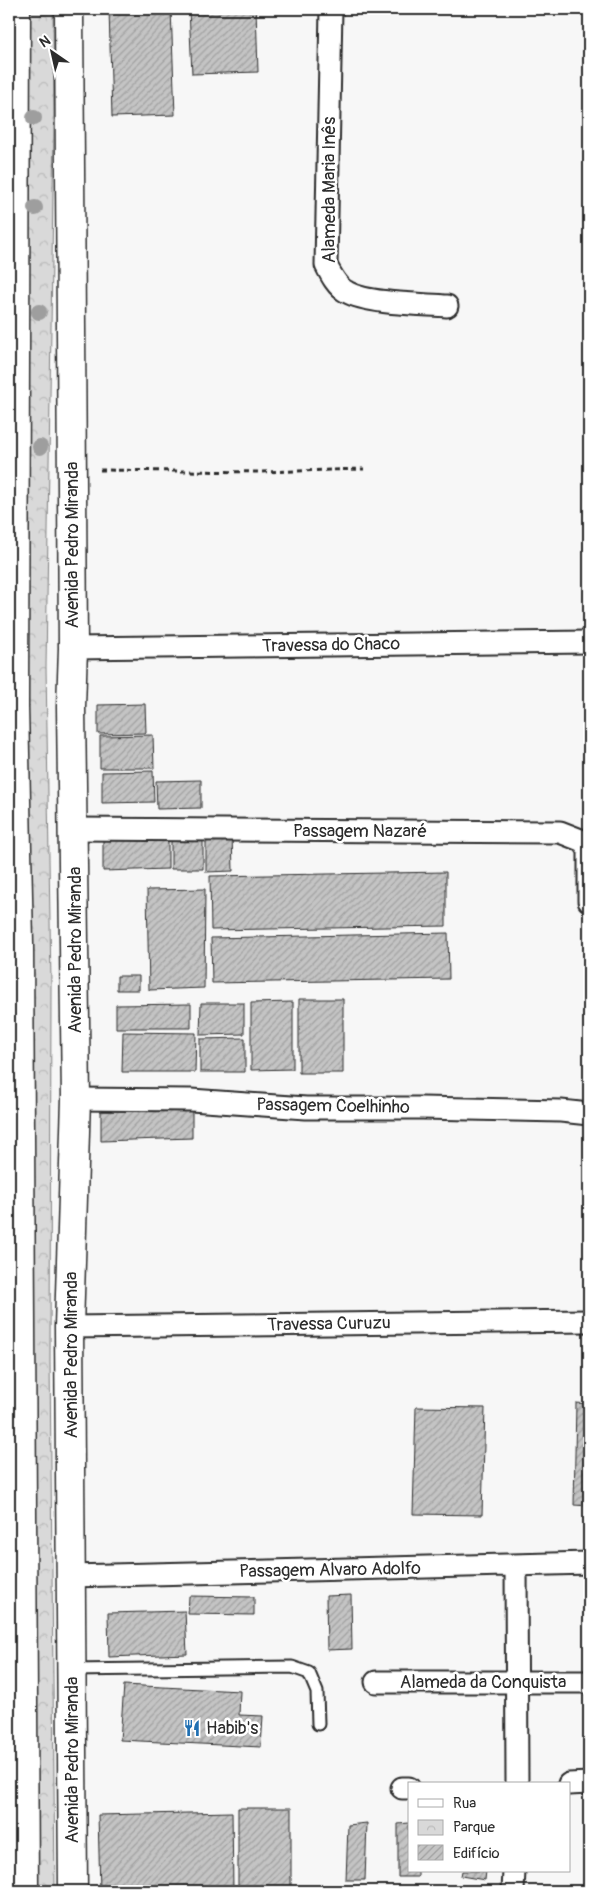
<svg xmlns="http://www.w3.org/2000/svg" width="598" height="1900" font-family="Pangolin,sans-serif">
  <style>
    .park { fill: url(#park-crowns); stroke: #828282 }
    .building { fill: url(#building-hatch); stroke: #2b2b2b }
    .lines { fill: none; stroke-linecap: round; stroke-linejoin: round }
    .lane-casing { stroke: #2b2b2b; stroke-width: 15 }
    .street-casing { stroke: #2b2b2b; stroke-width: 25 }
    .secondary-casing { stroke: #2b2b2b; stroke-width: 31 }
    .path { stroke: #2b2b2b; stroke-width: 3; stroke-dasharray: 5 4; stroke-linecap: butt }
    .lane { stroke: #fff; stroke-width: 11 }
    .street { stroke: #fff; stroke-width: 21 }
    .secondary { stroke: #fff; stroke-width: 28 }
    .tree { fill: #9e9e9e }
    .labels { text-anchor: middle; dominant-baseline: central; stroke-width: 5; stroke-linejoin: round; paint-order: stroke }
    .street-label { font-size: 18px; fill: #2b2b2b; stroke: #fff }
    .poi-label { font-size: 18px; fill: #2b2b2b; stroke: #fff; text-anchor: start }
  </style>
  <defs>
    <pattern id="park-crowns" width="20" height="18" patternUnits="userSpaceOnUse" patternTransform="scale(1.25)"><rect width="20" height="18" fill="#d9d9d9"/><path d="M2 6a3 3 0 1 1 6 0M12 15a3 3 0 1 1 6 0" fill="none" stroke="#bababa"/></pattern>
    <pattern id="building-hatch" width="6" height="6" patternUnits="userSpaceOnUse" patternTransform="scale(1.25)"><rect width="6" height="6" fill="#c4c4c4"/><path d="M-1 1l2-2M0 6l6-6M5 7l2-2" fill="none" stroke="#9f9f9f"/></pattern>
  </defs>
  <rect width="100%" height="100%" fill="#f7f7f7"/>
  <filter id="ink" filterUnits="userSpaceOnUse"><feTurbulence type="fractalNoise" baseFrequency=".02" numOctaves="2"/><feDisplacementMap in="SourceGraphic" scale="10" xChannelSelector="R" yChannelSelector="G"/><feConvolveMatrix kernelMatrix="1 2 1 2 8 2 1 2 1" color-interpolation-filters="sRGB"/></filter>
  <g filter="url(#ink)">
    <path class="park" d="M27 9H53L54 124 46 667 51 984 50 1361 55 1891H31L21 293Z
      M9 1798 11 1891H9Z"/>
    <path class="building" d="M109 9H171L175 115 112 117Z
      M189 9H256L258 72 192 74Z
      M145 704 146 733 98 734V705Z
      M153 735 154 768H100V736Z
      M153 771 154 802 102 803V772Z
      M201 780V808L157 809 156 781Z
      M206 834H232L233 871 206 872Z
      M203 835V869H171V836Z
      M168 837V869L103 871V838Z
      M446 872V926L211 930 210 876Z
      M205 889 204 988 149 990 147 890Z
      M448 933 449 979 212 983 211 938Z
      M117 976H139V990H117Z
      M299 999H343V1073H299Z
      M293 1002V1069L251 1070V1003Z
      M201 1003H244V1034L200 1035Z
      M191 1004V1028H116V1005Z
      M123 1032 196 1033 195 1072H122Z
      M245 1038V1072H200V1039Z
      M192 1105V1138L101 1141V1108Z
      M576 1403 589 1404V1506L574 1505Z
      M416 1407 485 1408 482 1515 413 1514Z
      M351 1595 352 1649 327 1650 326 1596Z
      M189 1596 254 1597V1615L188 1614Z
      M185 1611 187 1654 109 1657 108 1613Z
      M124 1685 240 1691 239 1715 263 1716 261 1747 120 1740Z
      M238 1808H291V1890L238 1891Z
      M232 1812 233 1891H100L98 1815Z
      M367 1823 365 1880H346L348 1825Z
      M409 1823V1871H418V1877H398V1824Z
      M462 1871H486L485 1880 461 1876Z"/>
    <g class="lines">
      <g class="lane-casing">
        <path id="lane" d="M71 1670 292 1667 309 1673 317 1692 318 1724"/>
      </g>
      <g class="street-casing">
        <path id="street" d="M331 9 326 265C331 275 337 287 347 292 368 304 422 304 447 306
          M73 648 589 642
          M74 829 560 832 583 841 589 850V901
          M76 1099 191 1100 306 1108H422L561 1111 589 1114
          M69 1327 589 1321
          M516 1565 517 1784
          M71 1576 589 1563
          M376 1682H589
          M569 1784 589 1783
          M402 1788H409
          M513 1891 514 1871"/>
      </g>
      <g class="secondary-casing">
        <path id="secondary" d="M16 9 14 706 19 944 24 1891
          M69 9 73 648 71 707 76 1099 69 1327 73 1891"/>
      </g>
      <path class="path" d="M100 470 261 472 364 469"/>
      <use href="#lane" class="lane"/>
      <use href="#street" class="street"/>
      <use href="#secondary" class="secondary"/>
    </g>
    <g class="tree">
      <circle cx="34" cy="118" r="8"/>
      <circle cx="35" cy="208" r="8"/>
      <circle cx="39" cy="312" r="8"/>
      <circle cx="40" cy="447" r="8"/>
    </g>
  </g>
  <defs>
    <g id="restaurant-bare" transform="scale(1.35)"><path d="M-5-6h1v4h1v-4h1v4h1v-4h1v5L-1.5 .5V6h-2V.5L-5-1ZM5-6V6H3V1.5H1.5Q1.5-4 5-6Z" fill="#1f6fb2" stroke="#fff" stroke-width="2.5" paint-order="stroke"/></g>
  </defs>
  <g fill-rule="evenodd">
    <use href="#restaurant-bare" x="192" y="1728"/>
  </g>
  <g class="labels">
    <g class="street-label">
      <text transform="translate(329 190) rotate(-90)">Alameda Maria Inês</text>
      <text transform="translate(72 545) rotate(-90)">Avenida Pedro Miranda</text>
      <text transform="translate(331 645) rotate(-1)">Travessa do Chaco</text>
      <text x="360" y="831">Passagem Nazaré</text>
      <text transform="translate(75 950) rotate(-90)">Avenida Pedro Miranda</text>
      <text transform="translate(333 1106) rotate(1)">Passagem Coelhinho</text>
      <text transform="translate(329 1324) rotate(-1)">Travessa Curuzu</text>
      <text transform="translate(71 1355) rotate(-90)">Avenida Pedro Miranda</text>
      <text transform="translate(330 1570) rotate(-1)">Passagem Alvaro Adolfo</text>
      <text x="483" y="1682">Alameda da Conquista</text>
      <text transform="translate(72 1760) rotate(-90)">Avenida Pedro Miranda</text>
    </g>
    <g class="poi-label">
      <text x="206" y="1728">Habib's</text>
    </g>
  </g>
  <rect width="598" height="1900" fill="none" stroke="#fff" stroke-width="30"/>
  <rect x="15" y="15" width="568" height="1870" fill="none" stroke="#2b2b2b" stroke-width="2" filter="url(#ink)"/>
  <rect x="408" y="1782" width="162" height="90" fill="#ffffff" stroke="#aaaaaa"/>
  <rect x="418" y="1799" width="25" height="8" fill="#ffffff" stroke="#aaaaaa"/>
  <text x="453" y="1808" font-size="15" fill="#2b2b2b">Rua</text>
  <rect x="418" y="1820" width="25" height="15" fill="url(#park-crowns)" stroke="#aaaaaa"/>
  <text x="453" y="1832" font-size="15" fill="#2b2b2b">Parque</text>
  <rect x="418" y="1845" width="25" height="15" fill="url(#building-hatch)" stroke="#aaaaaa"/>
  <text x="453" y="1858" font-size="15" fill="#2b2b2b">Edifício</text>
  <g transform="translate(52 52) rotate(326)" stroke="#ffffff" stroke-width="4" paint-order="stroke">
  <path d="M0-4L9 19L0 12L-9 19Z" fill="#2b2b2b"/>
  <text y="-8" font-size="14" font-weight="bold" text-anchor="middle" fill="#2b2b2b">N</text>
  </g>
</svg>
